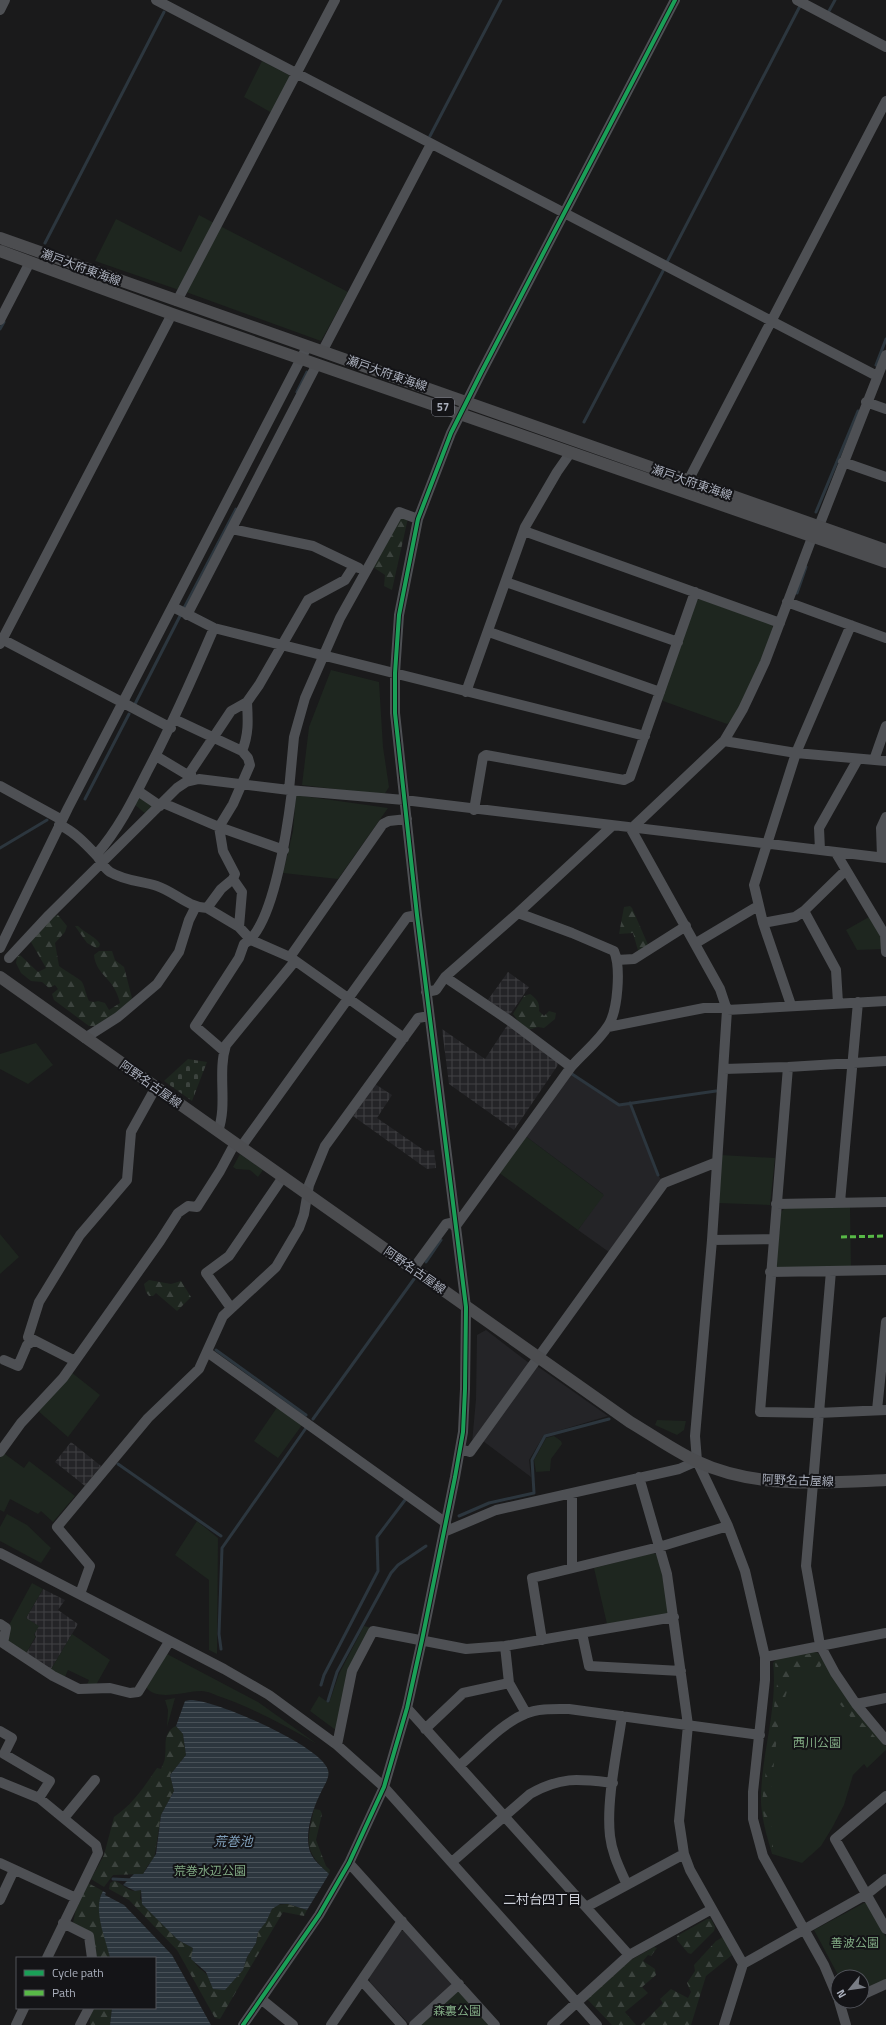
<svg xmlns="http://www.w3.org/2000/svg" width="886" height="2025" font-family="'Titillium Web','Noto Sans JP',sans-serif">
  <style>
    .built { fill: #242427 }
    .industrial { fill: url(#industrial-grid) }
    .green { fill: #1e261f }
    .forest { fill: url(#forest-firs) }
    .cemetery { fill: url(#cemetery-stones) }
    .water { fill: url(#water-rules) }
    .lines { fill: none; stroke-linecap: round; stroke-linejoin: round }
    .stream { stroke: #2c363e; stroke-width: 3 }
    .minor { stroke: #4e5054; stroke-width: 10 }
    .major { stroke: #4c4d50; stroke-width: 12 }
    .quiet { stroke: #58b947; stroke-width: 3; stroke-dasharray: 6 3; stroke-linecap: butt }
    .cycleway-casing { stroke: #141417; stroke-width: 6 }
    .cycleway { stroke: #1a9f57; stroke-width: 4 }
    .labels { text-anchor: middle; dominant-baseline: central; stroke-width: 4; stroke-linejoin: round; paint-order: stroke }
    .shield { fill: #141417; stroke: #7e818b; stroke-width: 1 }
    .shield-label { font-size: 11px; font-weight: bold; fill: #abb0bd }
    .street-label { font-size: 12px; fill: #abb0bd; stroke: #141417 }
    .park-label { font-size: 12px; fill: #80a983; stroke: #141417 }
    .water-label { font-size: 13px; font-style: italic; fill: #7f9fba; stroke: #141417 }
    .neighbourhood-label { font-size: 13px; fill: #cccfd8; stroke: #141417 }
  </style>
  <defs>
    <pattern id="industrial-grid" width="8" height="8" patternUnits="userSpaceOnUse"><rect width="8" height="8" fill="#242427"/><path d="M0 4h8M4 0v8" fill="none" stroke="#414144"/></pattern>
    <pattern id="forest-firs" width="22" height="20" patternUnits="userSpaceOnUse"><rect width="22" height="20" fill="#1e261f"/><path d="M5 1l3.5 6h-7zM16 11l3.5 6h-7z" fill="#3c433e"/></pattern>
    <pattern id="cemetery-stones" width="16" height="16" patternUnits="userSpaceOnUse"><rect width="16" height="16" fill="#1e261f"/><path d="M2 7V4a2 2 0 0 1 4 0v3zM10 15v-3a2 2 0 0 1 4 0v3z" fill="#3c433e"/></pattern>
    <pattern id="water-rules" width="6" height="5" patternUnits="userSpaceOnUse"><rect width="6" height="5" fill="#2c363e"/><path d="M0 2.5h6" fill="none" stroke="#485158"/></pattern>
  </defs>
  <rect width="100%" height="100%" fill="#1a1a1b"/>
  <path class="built" d="M569 1073 619 1106 629 1104 657 1174 661 1179 609 1252 578 1230 603 1194 524 1135Z
    M486 1330 529 1363 472 1443 476 1399 477 1335Z
    M537 1366 608 1416 544 1435 529 1460 531 1477 483 1441Z
    M401 1931H406L452 1983V1987L411 2023H408L370 1982 369 1977Z"/>
  <path class="industrial" d="M508 972 529 987 509 1016 487 1001Z
    M508 1024 560 1062 514 1130 449 1084 442 1029 485 1059Z
    M375 1084 392 1095 377 1118 425 1151 434 1150 436 1168 427 1169 353 1116Z
    M71 1442 101 1466 85 1486 55 1462Z
    M43 1589 65 1600 58 1610 78 1624 50 1671 25 1655 36 1637 26 1618Z"/>
  <path class="green" d="M262 61 289 75 290 79 272 113 244 97Z
    M199 215 214 223 179 290 95 261 116 219 181 252Z
    M220 226 348 292 321 341 186 292Z
    M699 599 771 624 774 629C766 646 741 718 727 724L663 701 661 698 695 601Z
    M331 670 379 682 383 747 389 787 384 795 302 785 309 727Z
    M139 794 156 806 147 815 134 804Z
    M296 795 388 808 338 879 283 873 293 831Z
    M869 917 881 936 882 949 857 950 846 930Z
    M36 1043 53 1065 28 1084 0 1069V1054Z
    M524 1135 604 1195 578 1230 498 1172Z
    M240 1154 263 1170 258 1177 250 1170 236 1169 233 1167Z
    M721 1155 775 1158 770 1205 718 1203Z
    M850 1207 851 1267 779 1269 776 1265 781 1212 785 1208Z
    M0 1234 19 1257 0 1274Z
    M71 1372 100 1395 68 1437 37 1410Z
    M278 1406 302 1425 278 1458 254 1441Z
    M657 1420 686 1421 684 1430 677 1435 655 1425Z
    M554 1436 561 1441 562 1444 551 1459 550 1471 536 1472 534 1460 546 1438Z
    M2 1452 24 1468 29 1461 75 1496 53 1522 41 1511 38 1514 10 1499 4 1512 0 1510V1455Z
    M7 1514 27 1525 51 1548 41 1563 0 1541V1527Z
    M197 1521 218 1538 217 1654 209 1650V1580L175 1555Z
    M653 1553 658 1555 669 1610 666 1615 607 1624 594 1568Z
    M32 1583 43 1589 26 1618 39 1626 34 1635 36 1636 25 1655 7 1643 8 1627Z
    M364 1626 372 1628 337 1731 310 1711 319 1696 329 1703 339 1674Z
    M72 1634 110 1660 96 1685 86 1687 89 1680 68 1670 64 1679 50 1671Z
    M814 1651 818 1653 853 1707 886 1746V1750L867 1768 864 1764 853 1775 844 1805 832 1828 821 1846 802 1863 772 1854C767 1837 762 1821 761 1803 760 1756 778 1711 773 1663L777 1659Z
    M167 1654 258 1702 317 1744C286 1726 255 1709 221 1697 215 1695 208 1691 201 1691 186 1691 156 1702 146 1687Z
    M175 1698 167 1727 168 1710 165 1700Z
    M864 1903H867L886 1937V1981L862 1992V1977H839L814 1930Z
    M455 1991 461 1992 490 2025H418Z"/>
  <path class="forest" d="M400 516 408 518 392 590 384 586 385 575 373 567Z
    M630 906 632 908 649 947 639 954 633 933 619 934 624 907Z
    M58 915 67 926 65 932 55 943 59 966C64 970 80 979 82 982 85 987 86 995 89 1001L94 1002 98 1001 105 1003 109 1010 120 1003C118 995 114 986 108 980 101 972 95 966 94 955L99 951H112L115 960 124 967 132 998 129 1005 95 1026H89L54 1000 52 994 58 989 55 985 49 988 42 982 31 981 21 973 16 963 17 957 20 955 38 972 46 968 31 942V938L54 916Z
    M75 926H78C85 933 95 936 100 944L99 947 96 948 87 943Z
    M530 994C537 999 540 1003 539 1011L544 1016 549 1011 556 1013 555 1019 544 1028 538 1027 528 1030 524 1029 513 1014 524 996Z
    M149 1280 171 1284 181 1281 191 1297 177 1311 156 1293 153 1296H149L146 1292 144 1284Z
    M814 1653 817 1654 822 1664 820 1667 824 1676 822 1678 819 1679 814 1672 806 1668 794 1672 786 1680H779L777 1677 775 1664 777 1661Z
    M777 1684 788 1688 779 1717 770 1800 773 1847H772L764 1819 762 1802Z
    M843 1701 875 1737 874 1741H870L840 1704Z
    M176 1726 183 1734 186 1755 170 1775 174 1791 161 1815 154 1860 148 1865 143 1874 113 1875 104 1887 91 1879 104 1855 114 1817C133 1804 144 1787 157 1768L161 1769C162 1766 165 1761 165 1757 167 1744 162 1733 176 1726Z
    M314 1809 320 1810 322 1814 316 1840 326 1866 330 1870 329 1874C303 1850 307 1842 314 1809Z
    M114 1881C122 1882 126 1891 135 1891 137 1891 139 1890 141 1890L140 1899 178 1940 193 1948C194 1953 191 1956 194 1961 199 1972 209 1970 211 1985L234 1980 242 1971 247 1957 256 1943 258 1932 275 1905 288 1904 307 1910 304 1916 283 1912 220 2019 215 2018 177 1950 129 1900 109 1889 110 1883Z
    M88 1883 103 1891 100 1897 110 1958H96L92 1933 73 1923 76 1909Z
    M707 1919H711L715 1927 714 1931 691 1954 688 1953 677 1940V1936Z
    M723 1937 732 1955 706 1976 691 2025H641L663 2003 660 1999 671 1989 688 1998 691 1992 687 1983 695 1971 694 1965 716 1941Z
    M654 1947 657 1948 651 1956 648 1955 643 1961 655 1969 656 1975 642 1987 648 1993 625 2012 636 2025H612L587 1999 631 1960Z
    M93 2008H112L110 2025H90V2015Z"/>
  <path class="cemetery" d="M188 1059 207 1062 192 1101 164 1081Z"/>
  <path class="water" d="M190 1700C214 1699 322 1746 328 1770 330 1777 325 1784 322 1790 314 1806 305 1829 309 1848 311 1859 322 1867 329 1874L307 1910 288 1904H280L272 1909 266 1922 258 1932 256 1943 247 1957 243 1970 225 1990 213 1989 206 1972 191 1959 193 1948 178 1940 142 1904 141 1890 135 1891 123 1885 134 1874H143L156 1854 161 1815 174 1791 170 1775 186 1755 183 1734 176 1726 185 1701Z
    M103 1891 106 1893 105 1895 124 1905 172 1955 211 2025H110L112 2008H155V1958H110C106 1939 92 1910 103 1891Z"/>
  <g class="lines">
    <path class="stream" d="M829 11 835 0
      M430 136 501 0
      M45 243 164 12
      M667 262 800 6
      M0 329 4 322
      M876 365 886 339
      M297 392 307 372
      M584 422 663 271
      M816 512 858 411
      M797 593 806 567
      M183 610 236 509
      M135 704 180 616
      M85 799 129 714
      M0 848 47 820
      M572 1074 619 1105 716 1091
      M630 1103 658 1175
      M426 1262 441 1240
      M216 1350 306 1415
      M313 1419 414 1279
      M118 1464 221 1536
      M459 1516 489 1503 534 1493 532 1460 545 1436 609 1419
      M221 1649 219 1634 222 1548 306 1428
      M321 1685 324 1675 378 1571 377 1537 405 1500
      M328 1701 337 1672 391 1573 398 1565 426 1546
      M113 1879 133 1880"/>
    <path class="minor" d="M156 0 877 376
      M797 0 886 47
      M0 10 5 0
      M177 301 335 0
      M0 320 30 262
      M323 350 431 144
      M866 402 886 409
      M843 462 886 477
      M688 481 886 101
      M819 526 886 355
      M232 529 313 546 359 568
      M524 531 780 623
      M506 582 678 642
      M787 602 886 638
      M173 607 214 628 645 736
      M187 615 317 364
      M489 632 660 692
      M0 638 171 728
      M0 644 172 314
      M466 692 525 527 557 472 571 452
      M724 741 796 753 886 761
      M242 751C249 734 248 720 247 702
      M156 756 186 774 191 780
      M874 760 886 726
      M191 780V771L231 711 247 702 259 685 308 600 345 580 354 566
      M0 786 62 820
      M289 790 294 737 305 698 340 618 399 512 418 519
      M138 791 160 806
      M163 803 219 827 284 850
      M474 810 483 757 486 755 624 780 630 777 695 592
      M59 825C73 830 87 845 97 856 101 861 104 868 110 872 125 881 141 881 157 886 175 892 187 907 207 908L221 889 233 879 235 874 223 851 219 827 233 804 250 765 248 758 242 751 174 719
      M631 829 720 989 727 1010 712 1240 695 1436 697 1461 728 1526 745 1571 765 1657V1680L753 1792V1819L763 1856 824 1965 838 1998
      M631 829 724 741 743 709 765 662 813 535
      M820 850 819 828 858 759
      M836 853 885 935 886 952
      M96 855C118 830 132 802 147 772 172 725 193 677 214 628
      M882 857 881 828 886 817
      M233 879 242 892 239 927
      M207 908 239 927 251 940 290 957 404 1038
      M804 911 846 870
      M763 923 795 917 804 911 836 970 838 1003
      M696 943 758 906
      M0 948 68 808 307 347
      M290 957 383 824 389 821 407 819
      M9 958 49 915 177 788 186 782 199 779 289 790 404 800 886 858
      M617 960 634 959 686 926
      M445 977 510 1021 571 1067
      M426 992 436 990 445 977 518 913 612 826
      M791 1005 763 923 754 885 796 753 851 625
      M727 1010 886 1001
      M608 1027 704 1008H727
      M85 1038 118 1017 157 984 179 952 189 920 195 908
      M224 1051 195 1026 239 958 244 944C274 928 288 823 292 791
      M788 1067 760 1412 818 1413 886 1410
      M724 1069 788 1067 886 1061
      M218 1131C228 1104 217 1073 226 1045L295 961
      M241 1147 407 917 417 915
      M840 1202 858 1002
      M776 1204 886 1202
      M455 1227 571 1067C583 1053 598 1042 608 1026 618 1011 621 967 614 951L572 933 518 913
      M712 1240 773 1239
      M413 1269 446 1224 455 1222
      M831 1271 806 1566 820 1645 835 1673 856 1704 886 1740
      M770 1272 886 1270
      M231 1308 206 1273 229 1256 283 1177
      M207 1352 446 1523
      M4 1360 18 1366 27 1345 34 1341
      M75 1361 28 1337 39 1302 80 1235 127 1180 131 1132 156 1087
      M877 1410 886 1322
      M460 1449 470 1452 664 1183 717 1162
      M0 1452 21 1423 63 1378 160 1241 178 1213 188 1206 197 1207 220 1171 235 1143
      M639 1477 667 1574 688 1725 679 1821 684 1854 690 1870 743 1964
      M572 1494V1568
      M444 1532 496 1510 679 1469 697 1461
      M0 1553 224 1669 269 1695 337 1745 384 1787 597 2025
      M80 1594 90 1566 57 1527 148 1418 199 1369 223 1316 276 1267 299 1228 304 1214 309 1185 325 1146 418 1018 429 1016
      M0 1624 6 1628 3 1643 53 1676 79 1689 110 1688 130 1693 138 1692 169 1642
      M582 1633 589 1666 681 1671
      M542 1640 532 1578 659 1547 728 1526
      M505 1646 509 1683 526 1713
      M765 1657 886 1633
      M856 1704 886 1698
      M407 1708 629 1955
      M622 1716C617 1752 606 1801 610 1836 612 1854 620 1869 627 1885
      M425 1729 463 1693 509 1683
      M0 1731 12 1738 4 1754 50 1781 39 1798
      M337 1745 352 1671 373 1631 466 1649 505 1646 674 1617
      M459 1766C478 1750 502 1723 525 1714 538 1708 556 1709 569 1709L760 1735
      M0 1782 39 1798 96 1845 98 1853 47 1958
      M886 1796 835 1839 886 1929
      M64 1818 95 1780
      M452 1862 530 1794C562 1776 579 1779 613 1783
      M0 1863 76 1898
      M349 1863 495 2025
      M0 1900 14 1870
      M586 1907 684 1854
      M63 1923 89 1936 92 1958
      M362 1981 402 2025
      M862 1995 886 1984
      M261 1999 293 2025
      M839 2001 846 2025
      M16 2025 24 2008
      M80 2025 89 2008
      M243 2025 319 1915 349 1863 384 1787 407 1708 422 1640 455 1477 463 1432 465 1389 466 1307 417 915 395 713V673L399 615 418 519 451 433 481 373 675 0
      M331 2025 402 1921
      M414 2025 459 1984
      M552 2025 629 1955 712 1909
      M724 2025 743 1964 867 1894 886 1879"/>
    <path class="major" d="M0 238 886 550
      M0 251 172 314 886 562
      M0 977 630 1422C652 1435 673 1450 696 1461 755 1489 823 1483 886 1480"/>
    <path class="quiet" d="M841 1237 886 1236"/>
    <g class="cycleway-casing">
      <path id="cycleway" d="M243 2025 319 1915 349 1863 384 1787 407 1708 422 1640 455 1477 463 1432 465 1389 466 1307 417 915 395 713V673L399 615 418 519 451 433 481 373 675 0"/>
    </g>
    <use href="#cycleway" class="cycleway"/>
  </g>
  <g class="labels">
    <rect class="shield" x="432" y="398" width="22" height="18" rx="3"/>
    <g class="shield-label">
      <text x="443" y="407">57</text>
    </g>
    <g class="street-label">
      <text transform="translate(81 267) rotate(20)">瀬戸大府東海線</text>
      <text transform="translate(387 373) rotate(19)">瀬戸大府東海線</text>
      <text transform="translate(692 482) rotate(19)">瀬戸大府東海線</text>
      <text transform="translate(151 1084) rotate(35)">阿野名古屋線</text>
      <text transform="translate(415 1270) rotate(35)">阿野名古屋線</text>
      <text transform="translate(798 1480) rotate(2)">阿野名古屋線</text>
    </g>
    <g class="park-label">
      <text x="817" y="1742">西川公園</text>
      <text x="210" y="1870">荒巻水辺公園</text>
      <text x="855" y="1942">善波公園</text>
      <text x="457" y="2010">森裏公園</text>
    </g>
    <g class="water-label">
      <text x="233" y="1841">荒巻池</text>
    </g>
    <g class="neighbourhood-label">
      <text x="542" y="1899">二村台四丁目</text>
    </g>
  </g>
  <rect x="16" y="1957" width="140" height="52" fill="#141417" stroke="#505259"/>
  <rect x="24" y="1970" width="20" height="6" fill="#1a9f57" stroke="#505259"/>
  <text x="52" y="1977" font-size="12" fill="#abb0bd">Cycle path</text>
  <rect x="24" y="1990" width="20" height="6" fill="#58b947" stroke="#505259"/>
  <text x="52" y="1997" font-size="12" fill="#abb0bd">Path</text>
  <g transform="translate(850 1989) rotate(241)"><circle r="19" fill="#141417" stroke="#505259"/>
  <path d="M0-3L7 15L0 10L-7 15Z" fill="#787c84"/>
  <text y="-6" font-size="11" font-weight="bold" text-anchor="middle" fill="#abb0bd">N</text>
  </g>
</svg>
